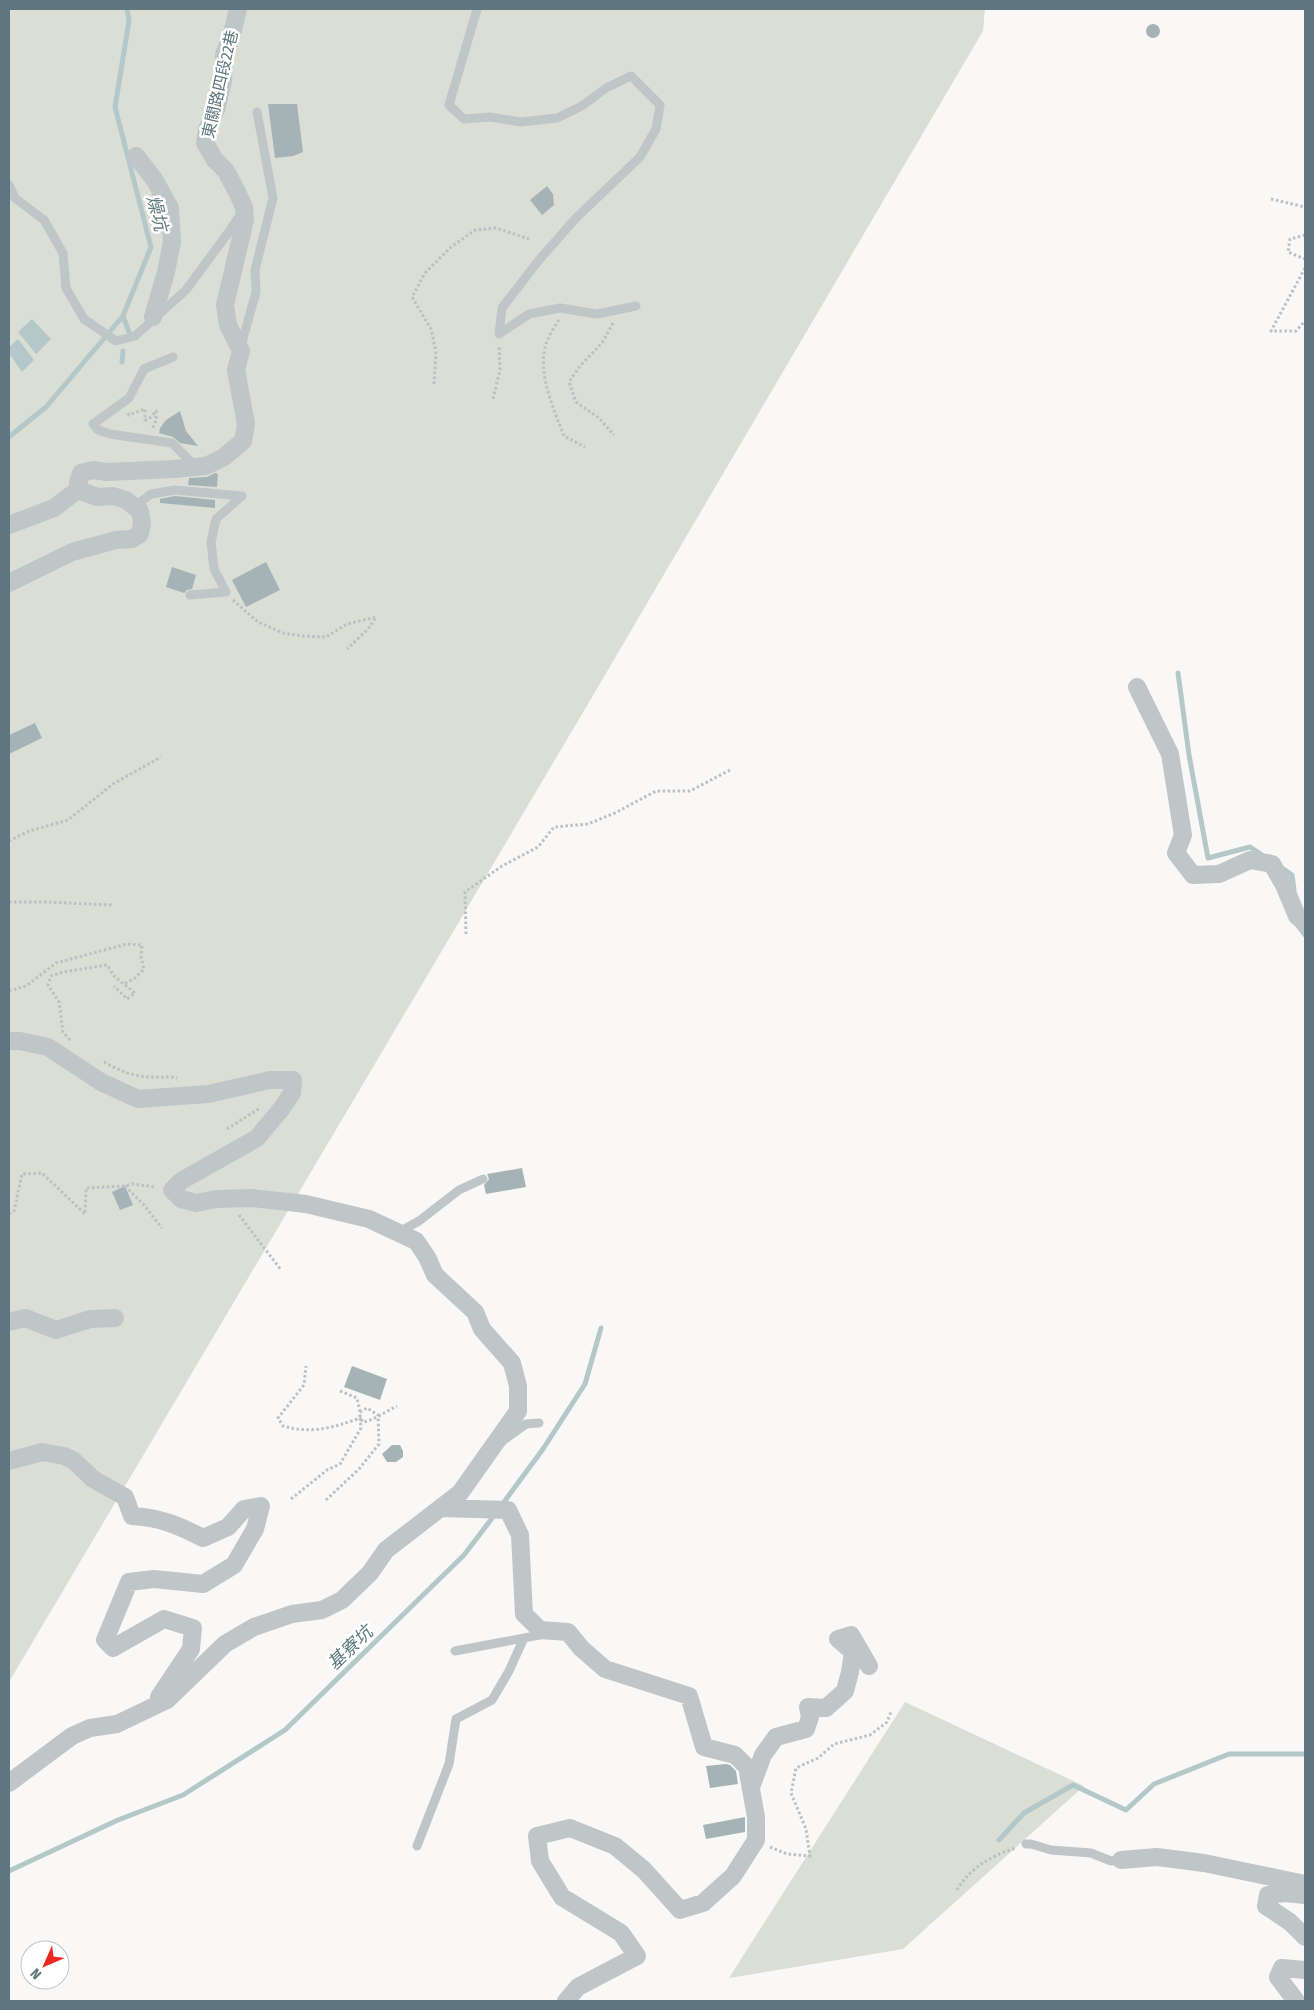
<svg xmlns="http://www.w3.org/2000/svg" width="1314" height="2010" font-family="'Fira Sans Condensed','Noto Sans TC',sans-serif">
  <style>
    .green { fill: #daded5 }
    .water { fill: #b5c8c9 }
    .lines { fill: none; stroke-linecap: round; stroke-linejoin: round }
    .stream { stroke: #b5c8c9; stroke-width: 5 }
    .building { fill: #a6b3b6 }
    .path { stroke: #bbc0c2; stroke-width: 3; stroke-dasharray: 2.5 2.5; stroke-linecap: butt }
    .lane { stroke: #bfc6c8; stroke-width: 9 }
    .street { stroke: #bfc6c8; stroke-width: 18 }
    .labels { text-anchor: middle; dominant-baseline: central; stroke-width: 5; stroke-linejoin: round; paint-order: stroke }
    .street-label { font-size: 16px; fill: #5e767d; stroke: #fff }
    .water-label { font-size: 18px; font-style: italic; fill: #5d7b7d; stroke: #fff }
  </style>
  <rect width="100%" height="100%" fill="#f9f8f6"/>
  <path class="green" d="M9 9H985L983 31 585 709 9 1682Z
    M905 1702 1084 1786 903 1949 729 1978Z"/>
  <path class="water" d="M32 319 51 339 36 354 18 332Z
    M18 339 34 360 22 372 9 353V347Z"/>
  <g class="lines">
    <path class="stream" d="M123 316 129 332
      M122 362 123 351
      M9 437 46 407 123 316 151 247 115 107 129 21 127 9
      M1178 673 1189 755 1208 858 1250 847 1262 855
      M1282 868 1292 875 1294 889
      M1299 927 1305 935
      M501 1506 543 1449 585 1384 601 1328
      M999 1840 1024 1813 1073 1785 1126 1810 1154 1784 1229 1754H1305
      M9 1871 118 1820 183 1795 285 1730 464 1555 496 1513"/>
  </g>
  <path class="building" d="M1146 31a7 7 0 1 1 14 0a7 7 0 1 1-14 0Z
    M268 104H297L303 152 293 156 275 158Z
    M547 186 553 194 554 205 542 215 530 200Z
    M180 411 186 431 198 446 180 443 173 437 159 433 160 428 166 420Z
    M215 473 218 474 217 487 188 485 189 478 207 477Z
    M175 496 215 500V508L160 503V499Z
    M266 562 280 590 246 607 232 580Z
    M172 567 196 575 192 589 187 590 184 593 166 587Z
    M35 723 42 738 9 754V735Z
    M522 1168 526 1187 486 1194 484 1185 489 1179 487 1174Z
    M125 1186 133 1205 120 1210 112 1192Z
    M352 1366 387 1379 380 1400 344 1387Z
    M392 1445H400L403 1451V1457L396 1462H387L382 1454Z
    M726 1764 730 1765 736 1771 738 1784 710 1788 706 1766Z
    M745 1817V1832L706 1839 703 1825Z"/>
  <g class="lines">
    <path class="path" d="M1271 199 1305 207
      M1305 235 1290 239 1288 252 1305 259
      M1305 268 1271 331H1296L1305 321
      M559 320C554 327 549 336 546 344 537 373 554 410 564 436L585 447
      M613 323 602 343 580 366 569 382 576 402 599 418 614 435
      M434 384 436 352 431 329 412 297 425 273 451 247 475 230 496 228 529 239
      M493 399 500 370 499 346
      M128 413 129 415 145 409V420L149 419 156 411V420L152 430
      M233 600 258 622 283 633 302 636 326 637 347 624 376 617 368 629 347 649
      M9 841 29 831 68 820 113 784 161 757
      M9 902H45L113 905
      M466 934 465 892 502 866 538 847 554 827 588 824 615 813 656 791H690L732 769
      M9 991 26 986 56 963 127 944 142 945 141 957 144 969 135 978 124 984
      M70 1040 63 1032 59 1002 48 985 51 976 63 972 107 965 115 977 135 993 127 999 114 986
      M104 1062C118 1070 134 1077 150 1077 159 1078 167 1076 177 1078
      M227 1129 260 1108
      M125 1186 144 1205 162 1228
      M9 1214 14 1211 22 1174 42 1173 85 1214 86 1188 125 1186 132 1184 156 1187
      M239 1215 281 1270
      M340 1391 357 1398 360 1412
      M291 1499 327 1470 340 1464 361 1428 360 1418C333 1428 311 1434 283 1426L278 1418 304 1385 306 1366
      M326 1500 359 1469 379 1444 378 1415 367 1408 360 1412V1418L363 1422C372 1421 387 1411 397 1406
      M770 1847 787 1854 810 1856 806 1829 791 1793 796 1768 818 1758 834 1744 870 1735 887 1722 891 1712
      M957 1890C970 1868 992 1855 1016 1848"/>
    <path class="lane" d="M477 9 449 105 464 119 490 117 521 122 557 118 582 106 606 88 631 76 660 105 656 129 640 157 576 218 539 260 502 308 499 334 529 314 560 308 597 314 636 306
      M9 185 15 198 44 220 63 253 66 288 84 319 116 341 135 336 186 290 228 233 242 212
      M241 346 256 292 255 270 273 198 257 112
      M173 357 144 369 129 398 93 424 98 430 110 434 172 443 195 466
      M134 507 151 494 175 490 242 496 216 519 211 542 214 569 226 592 190 595
      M399 1232 419 1221 459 1190 483 1179
      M501 1442 526 1424 539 1423
      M455 1651 545 1634
      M1026 1844H1031L1051 1850 1091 1853 1111 1861 1121 1860
      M417 1846 449 1764 456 1719 492 1700 509 1671 524 1638"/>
    <path class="street" d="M136 156 154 179 170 208 172 242 166 272 153 317
      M9 525 54 508 80 488
      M9 583 72 552 116 540 132 539 140 534 142 523 140 511 126 500 113 496 97 497 81 491 78 482 81 473 93 470 107 472 174 469 206 466 224 457 243 441 246 424 236 370 241 351 228 325 225 305 245 220 244 207 237 192 226 171 215 160 205 143 207 129 216 110 223 81 224 55 231 38 238 9
      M1137 687 1170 754 1183 835 1176 853 1193 875 1219 874 1250 860 1272 864 1284 885 1297 916 1305 923
      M9 1041H20L48 1047 101 1082 138 1099 208 1094 270 1080H293L292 1093 282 1108 257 1138 181 1181 172 1190 181 1199 196 1203 216 1199 252 1198 306 1204 369 1219 416 1241 427 1257 435 1275 475 1312 482 1329 512 1363 518 1386V1411L460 1493 386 1550 370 1573 342 1600 322 1610 292 1614 254 1627 225 1644 167 1700 117 1724 90 1728 72 1736 9 1783
      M9 1322 25 1318 56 1330 90 1319 115 1318
      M9 1461 42 1452 64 1456 73 1460 93 1479 125 1497 132 1516C159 1517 180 1526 203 1538L228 1527 244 1509 261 1506 255 1529 234 1565 203 1584 154 1579 129 1582 105 1640 113 1648 164 1619 193 1628 191 1649 159 1697
      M440 1508 508 1510 520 1535 524 1614 540 1630 568 1632 581 1648 605 1669 689 1696 704 1747 735 1755 747 1767 756 1817V1840L733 1876 703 1903 680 1910 644 1870 615 1846 570 1828 537 1836 540 1861 562 1897 621 1933 637 1956 578 1987 566 2001
      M751 1787 763 1755 776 1737 806 1729 810 1717 808 1707 826 1708 845 1691 850 1672 853 1652 838 1639 851 1635 869 1666
      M1121 1860 1157 1857 1204 1863 1305 1884
      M1305 1895 1285 1893 1268 1895 1266 1906 1290 1922 1305 1937
      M1296 2001 1278 1977 1282 1968 1305 1970"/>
  </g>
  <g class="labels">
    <g class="street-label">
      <text transform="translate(220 84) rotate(-77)">東關路四段22巷</text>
    </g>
    <g class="water-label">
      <text transform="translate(157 213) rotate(76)">燥坑</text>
      <text transform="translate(350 1648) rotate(-44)">基寮坑</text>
    </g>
  </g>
  <rect width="1314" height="2010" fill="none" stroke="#5e767d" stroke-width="20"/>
  <g transform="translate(45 1965) rotate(225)"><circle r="24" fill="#ffffff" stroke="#bfc8cb"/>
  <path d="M0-4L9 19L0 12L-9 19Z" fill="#ec2722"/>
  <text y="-8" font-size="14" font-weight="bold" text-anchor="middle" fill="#5e767d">N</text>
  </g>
</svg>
